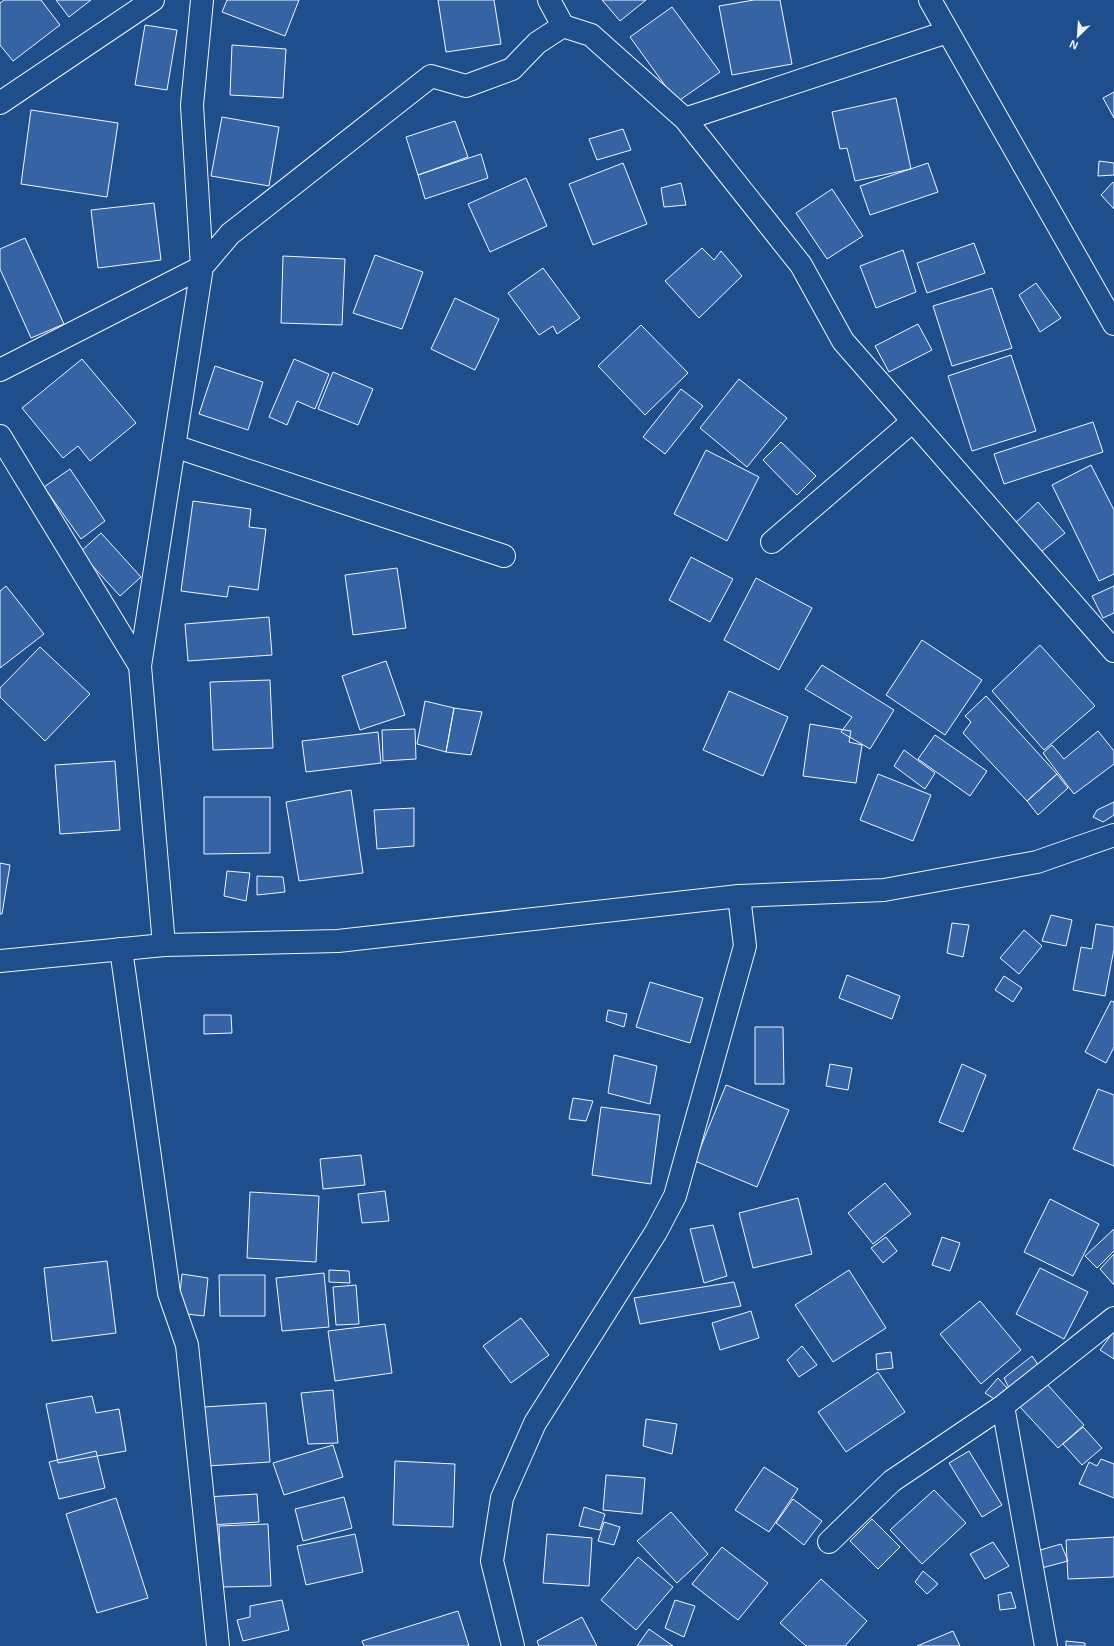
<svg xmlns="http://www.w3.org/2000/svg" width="1114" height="1646" font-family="Arial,sans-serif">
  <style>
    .building { fill: #3563a3; stroke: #f2f6ff }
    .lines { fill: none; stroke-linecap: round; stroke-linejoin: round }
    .minor-casing { stroke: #f2f6ff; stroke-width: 24 }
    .primary-casing { stroke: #f2f6ff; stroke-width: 24 }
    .trunk-casing { stroke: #f2f6ff; stroke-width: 24 }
    .minor { stroke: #1f4e8c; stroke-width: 22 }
    .primary { stroke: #1f4e8c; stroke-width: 22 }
    .trunk { stroke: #1f4e8c; stroke-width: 22 }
  </style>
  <rect width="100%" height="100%" fill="#1f4e8c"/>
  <path class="building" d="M4 0H41L60 25 13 61 0 45V3Z
    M56 0H91L69 17Z
    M227 0H299L285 36 222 12Z
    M438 0H494L501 44 446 52Z
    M602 0H646L620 21Z
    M754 0H780L792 64 732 75 719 6Z
    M672 7 720 72 677 102 630 37Z
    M145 25 177 30 167 90 135 85Z
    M232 45 286 49 283 98 230 95Z
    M1114 92V118L1103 98Z
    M896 98 911 169 855 181 847 148 840 149 832 112Z
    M31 110 118 123 107 197 21 184Z
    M222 117 279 127 269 186 211 176Z
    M455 121 468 157 418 175 406 137Z
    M623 129 631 150 597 160 589 139Z
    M481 154 488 178 425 199 418 175Z
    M1099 161 1114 163V175L1098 176Z
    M623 163 647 224 593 245 569 184Z
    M928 163 938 192 870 215 860 186Z
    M526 178 547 226 490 252 468 204Z
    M1113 182 1114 184V209L1101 195Z
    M681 183 686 205 664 207 661 188Z
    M832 189 863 236 827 259 796 213Z
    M154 203 161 260 98 268 91 210Z
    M25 238 64 324 31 338 0 269V249Z
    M974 243 985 273 927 293 917 263Z
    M702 248 714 260 721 251 742 276 699 318 665 281Z
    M903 250 916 292 876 308 860 266Z
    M375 255 423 272 402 329 353 313Z
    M283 256 345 259 342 325 281 323Z
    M543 268 580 318 557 334 553 326 539 335 508 293Z
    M1036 283 1061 318 1040 332 1019 295Z
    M992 288 1012 348 952 366 933 306Z
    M455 298 499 319 475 370 431 349Z
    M918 324 932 350 889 372 875 346Z
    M641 325 688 373 645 415 598 366Z
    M1011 355 1036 431 972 451 948 376Z
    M82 359 136 423 90 461 78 446 63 458 22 408Z
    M294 359 329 374 315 409 297 401 287 425 269 417Z
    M215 366 263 382 248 430 199 414Z
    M333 372 373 389 358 425 318 409Z
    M739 379 787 418 747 467 700 428Z
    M681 389 703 406 665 454 643 437Z
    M1093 422 1103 452 1004 484 994 454Z
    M781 442 816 476 797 495 763 460Z
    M706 450 759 477 727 541 674 514Z
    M1091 465 1114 510V574L1099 581 1052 485Z
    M70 469 105 521 81 539 44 487Z
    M193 501 251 509 249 527 266 529 258 590 229 586 227 597 181 591Z
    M1038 502 1065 533 1037 555 1012 526Z
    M101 533 141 577 120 596 80 552Z
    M691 557 733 579 710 622 669 600Z
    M397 568 406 628 353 635 345 575Z
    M756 578 812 608 779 670 724 640Z
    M6 586 44 634 0 668V591Z
    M1114 586V613L1103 618 1092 596Z
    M269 617 272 655 188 661 185 624Z
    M922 640 982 680 945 735 886 695Z
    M1040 645 1095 706 1044 750 992 691Z
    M40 647 90 694 45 741 0 697V688Z
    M386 661 405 715 360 730 342 676Z
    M822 665 894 710 870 749 841 732 852 717 805 689Z
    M270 680 273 748 213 750 210 682Z
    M729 691 788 717 763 776 703 750Z
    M986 696 1057 774 1027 801 963 733 971 722 965 716Z
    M425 701 454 708 446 752 417 744Z
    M454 708 482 712 471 755 446 752Z
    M810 724 851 731 849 742 862 745 856 783 803 776Z
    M415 729 416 759 383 761 382 730Z
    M1098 731 1114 751V764L1074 794 1043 753 1052 745 1064 759Z
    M378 732 381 763 306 772 302 741Z
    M935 735 987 771 970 796 918 759Z
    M904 750 935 773 925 789 894 766Z
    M115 761 120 830 60 834 55 765Z
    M878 774 931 795 913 841 860 820Z
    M1057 774 1068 788 1038 815 1027 801Z
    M351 790 363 873 299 881 286 802Z
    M204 797H270V853L204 854Z
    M1114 802V815L1103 822 1093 817 1097 810Z
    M414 808V846L377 849 374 810Z
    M0 863 10 865 2 914H0Z
    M227 871 250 873 246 901 224 896Z
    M257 876 283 877 285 892 257 895Z
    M1051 915 1072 920 1066 946 1042 941Z
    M952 923 969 925 963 957 947 953Z
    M1096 924 1114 927V949L1105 996 1073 990 1081 947 1092 949Z
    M1024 930 1042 946 1019 974 1000 958Z
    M847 975 900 996 892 1019 839 998Z
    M1004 976 1022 988 1013 1002 995 990Z
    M650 982 703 998 690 1043 636 1027Z
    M1111 1001 1114 1002V1047L1106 1063 1085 1052Z
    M608 1010 627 1014 624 1027 606 1021Z
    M204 1015H231L232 1033 204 1034Z
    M755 1027H783L784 1084H755Z
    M614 1055 657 1066 650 1104 608 1093Z
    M830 1064 852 1068 848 1090 826 1086Z
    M962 1064 986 1075 963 1132 939 1122Z
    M726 1085 789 1110 757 1187 695 1161Z
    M1098 1089 1114 1095V1166L1073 1149Z
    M573 1098 593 1101 586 1121 569 1119Z
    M601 1107 660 1115 651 1184 592 1175Z
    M361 1155 365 1185 323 1189 320 1159Z
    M885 1183 911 1214 873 1244 848 1213Z
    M385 1191 389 1221 362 1223 358 1194Z
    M250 1192 319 1196 316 1262 247 1258Z
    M798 1198 812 1254 753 1268 739 1213Z
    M1050 1199 1099 1224 1073 1276 1024 1252Z
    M713 1225 727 1276 704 1283 690 1229Z
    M1114 1229V1251L1097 1268 1085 1256Z
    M886 1237 897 1251 883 1263 871 1248Z
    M942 1237 960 1243 950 1271 932 1265Z
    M1114 1254V1285L1100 1269Z
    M107 1261 116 1333 52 1341 44 1268Z
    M1040 1268 1088 1292 1064 1339 1016 1314Z
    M329 1270 349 1271 350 1283 329 1282Z
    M849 1270 886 1328 833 1362 795 1305Z
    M324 1273 329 1327 282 1331 276 1278Z
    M182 1274 208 1278 204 1316 178 1313Z
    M219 1275H265V1316H220Z
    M734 1282 741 1306 640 1324 634 1298Z
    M356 1285 359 1324 336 1325 333 1287Z
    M980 1301 1021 1350 981 1384 940 1334Z
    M751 1311 759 1338 720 1350 712 1323Z
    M521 1318 549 1355 511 1383 483 1346Z
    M385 1324 392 1373 335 1381 328 1331Z
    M1114 1331V1359L1100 1350Z
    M802 1346 817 1365 799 1377 787 1360Z
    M891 1352 893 1368 877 1370 876 1354Z
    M1032 1356 1041 1369 1010 1390 1004 1378Z
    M878 1372 905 1412 846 1452 818 1412Z
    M998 1378 1008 1389 999 1402 985 1393Z
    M1046 1383 1084 1425 1058 1448 1020 1407Z
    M333 1390 338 1443 308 1444 301 1393Z
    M92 1396 96 1413 119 1409 126 1451 58 1463 46 1404Z
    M266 1403 270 1462 207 1466 204 1407Z
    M646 1419 677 1424 672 1454 643 1446Z
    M1083 1427 1102 1448 1082 1465 1063 1444Z
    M333 1445 343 1477 284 1495 273 1463Z
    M96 1451 105 1488 59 1499 49 1462Z
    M969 1451 1002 1505 982 1517 949 1463Z
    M1101 1459 1114 1464V1498L1079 1484 1089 1462 1097 1466Z
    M395 1461 455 1464 453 1527 393 1525Z
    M764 1467 798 1489 769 1532 735 1510Z
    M606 1475 645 1478 642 1514 603 1510Z
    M934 1490 966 1523 922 1564 890 1530Z
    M257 1494 259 1522 210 1525 206 1497Z
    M344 1497 352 1528 303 1541 295 1509Z
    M116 1498 148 1598 97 1613 66 1514Z
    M793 1499 822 1521 804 1545 776 1523Z
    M584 1507 605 1514 600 1530 579 1526Z
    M671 1512 708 1554 677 1583 637 1541Z
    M872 1519 900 1547 878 1569 850 1541Z
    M604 1522 620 1527 614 1545 598 1541Z
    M268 1524 271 1586 221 1587 219 1526Z
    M355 1534 363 1572 306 1585 297 1546Z
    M547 1534 592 1538 589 1586 543 1583Z
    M1114 1537V1577L1068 1579 1066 1540Z
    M993 1542 1009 1566 985 1579 970 1554Z
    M1061 1544 1068 1561 1034 1570 1030 1553Z
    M722 1547 768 1583 738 1620 692 1584Z
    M638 1557 673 1587 636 1630 601 1600Z
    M923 1571 938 1584 927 1594 915 1582Z
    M821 1579 867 1621 845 1646H806L780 1623Z
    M1011 1592 1016 1608 1000 1610 998 1595Z
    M282 1600 289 1630 243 1641 237 1620 250 1617V1606Z
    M675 1600 695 1606 684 1637 665 1628Z
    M458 1611 469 1646H364L362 1641Z
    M582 1617 597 1646H539L537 1641Z
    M649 1629 673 1646H637Z
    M953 1631 960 1646H917Z
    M1066 1641 1085 1643V1646H1066Z"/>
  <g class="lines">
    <g class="minor-casing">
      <path id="minor" d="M549 0 563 26
        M0 103 153 0
        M685 119 947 32
        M0 370 202 267 192 105 202 0
        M0 436 140 666
        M174 446 504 556
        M772 542 913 421
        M164 945 140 666 202 267 230 234 431 76 466 86 512 69 537 43 563 26 591 35 685 119 801 265 843 341 1114 651
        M121 949 169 1293 187 1345 218 1646
        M1003 1406 1046 1646
        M829 1542 892 1481 1003 1406 1114 1318
        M513 1646 492 1561 502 1498 535 1423 656 1232 675 1196 745 946 739 896"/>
    </g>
    <g class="primary-casing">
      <path id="primary" d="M0 961 164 945 338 941 739 896 884 890 1037 862 1114 835"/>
    </g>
    <g class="trunk-casing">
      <path id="trunk" d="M930 0 1114 324"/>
    </g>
    <use href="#minor" class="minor"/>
    <use href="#primary" class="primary"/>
    <use href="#trunk" class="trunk"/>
  </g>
  <g transform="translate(1078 36) rotate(205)" stroke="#1f4e8c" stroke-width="3" paint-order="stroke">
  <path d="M0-3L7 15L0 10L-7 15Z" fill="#f2f6ff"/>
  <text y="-6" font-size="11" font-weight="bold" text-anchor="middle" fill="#f2f6ff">N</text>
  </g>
</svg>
